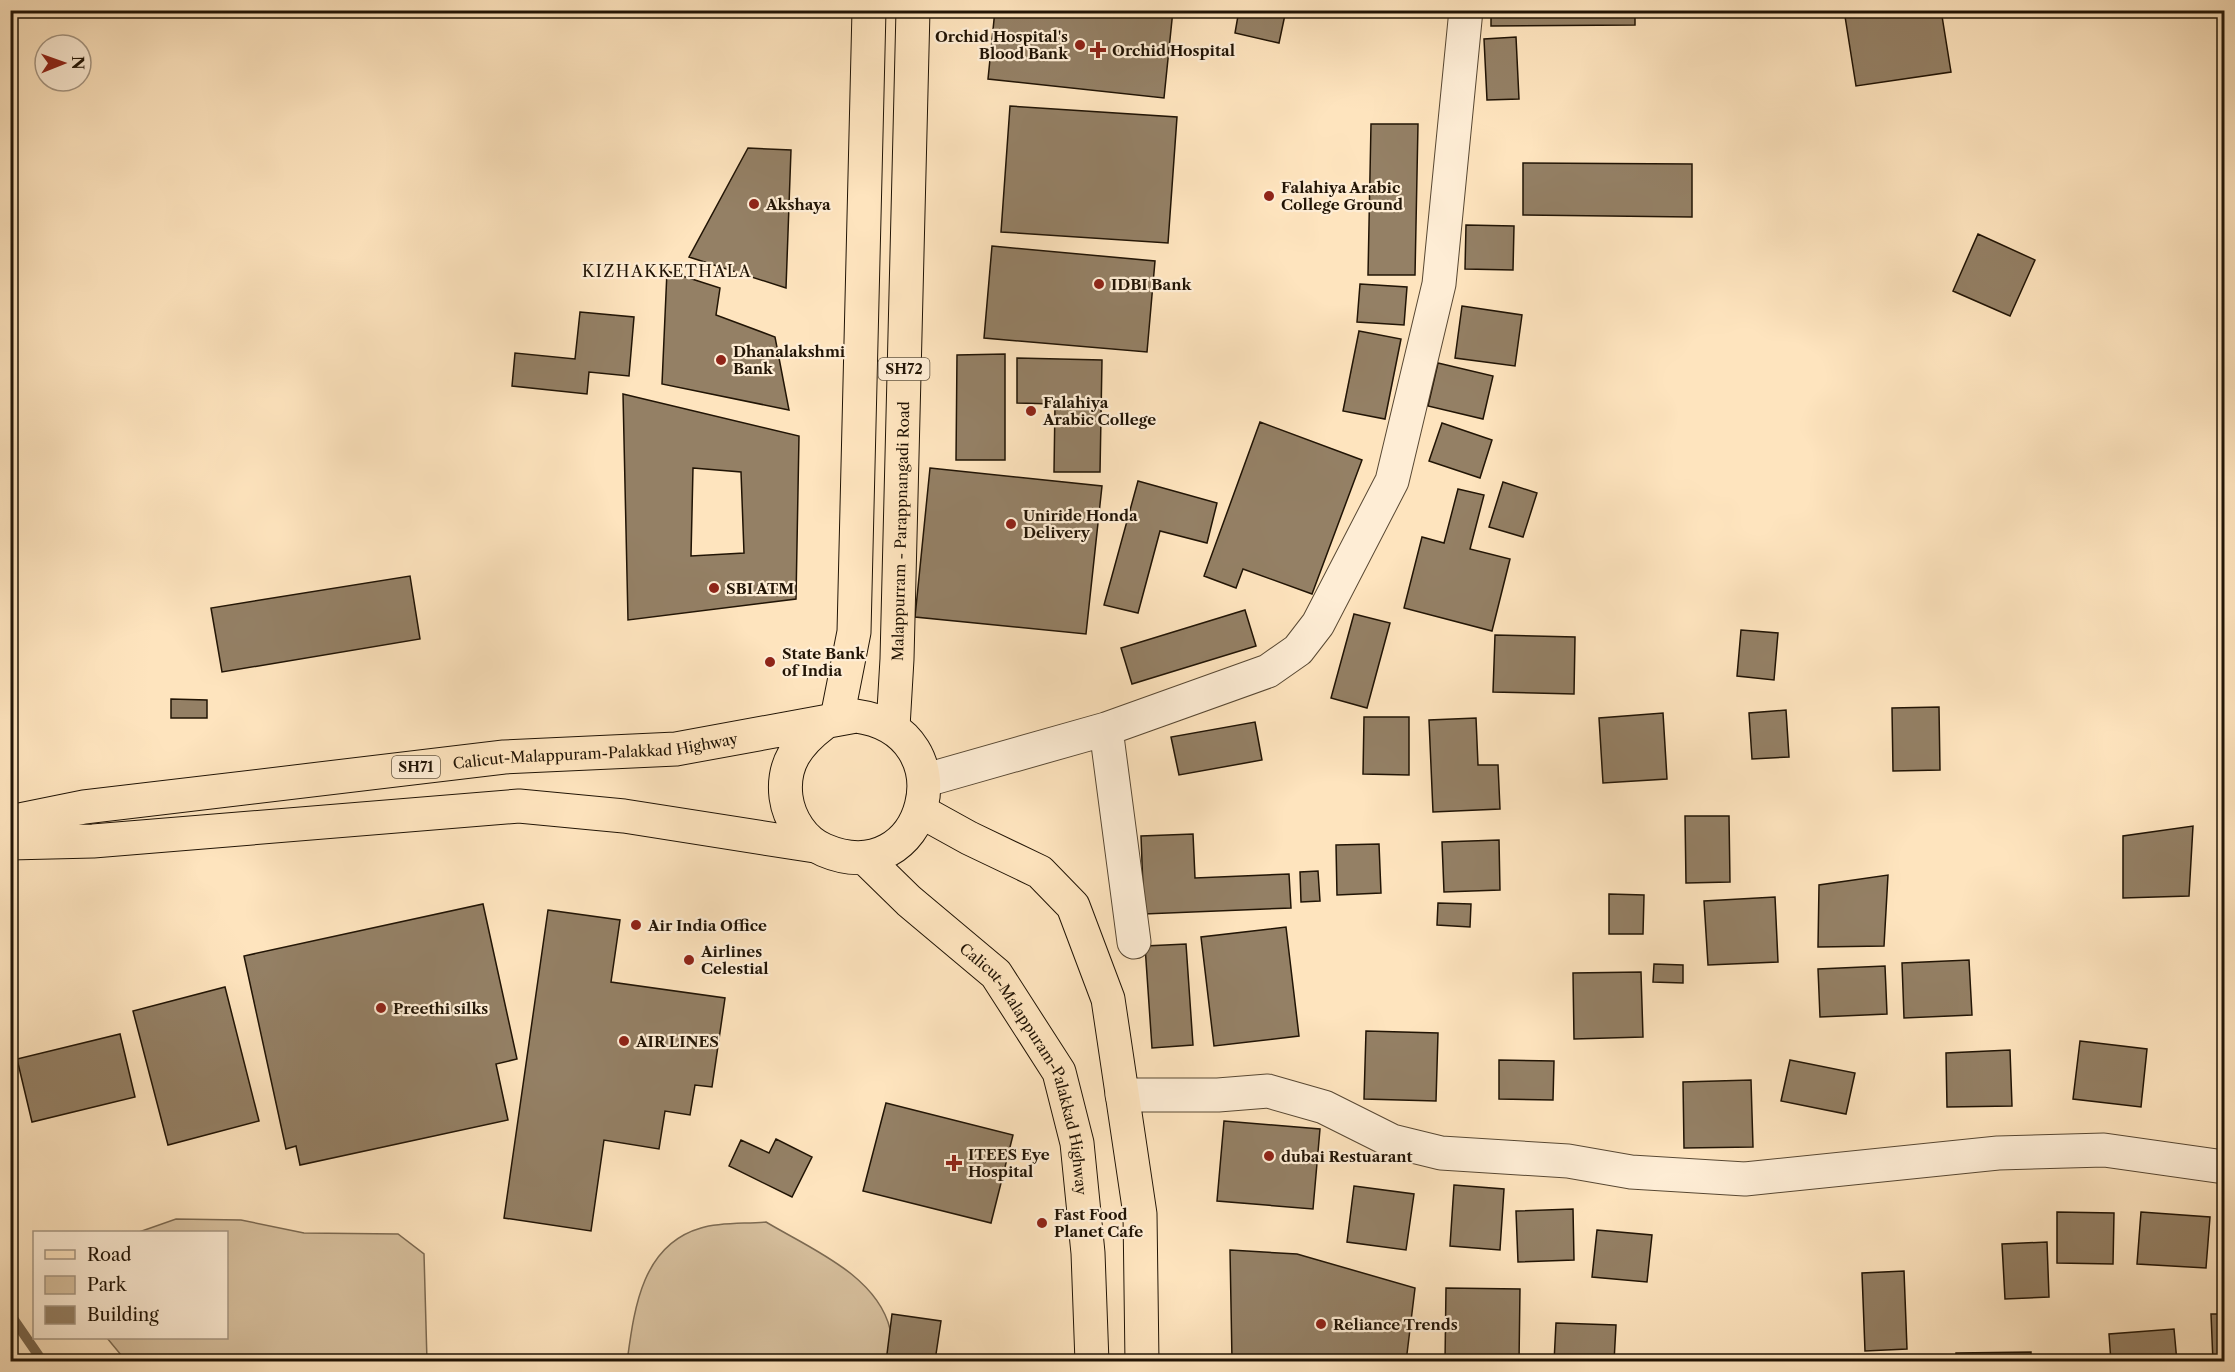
<svg xmlns="http://www.w3.org/2000/svg" width="2235" height="1372" font-family="'Libre Caslon Text',serif">
  <style>
    .green { fill: #d8c19f; stroke: #7c6a52; stroke-width: 1.5 }
    .lines { fill: none; stroke-linecap: round; stroke-linejoin: round }
    .stream { stroke: #79664e; stroke-width: 10 }
    .building { fill: #948065; stroke: #211405; stroke-width: 1.5; fill-rule: evenodd }
    .minor-casing { stroke: #584833; stroke-width: 35 }
    .primary-casing { stroke: #211405; stroke-width: 35 }
    .trunk-casing { stroke: #211405; stroke-width: 35 }
    .minor { stroke: #feedd5; stroke-width: 33 }
    .primary { stroke: #fee4be; stroke-width: 33 }
    .trunk { stroke: #fee4be; stroke-width: 33 }
    .poi-dot { fill: #8f2418; stroke: #feedd5; stroke-width: 2 }
    .labels { text-anchor: middle; dominant-baseline: central; stroke-width: 4.5; stroke-linejoin: round; paint-order: stroke }
    .shield { fill: #feedd5; stroke: #635543; stroke-width: 1.5 }
    .shield-label { font-size: 14px; font-weight: bold; fill: #211405 }
    .poi-label { font-size: 15px; font-weight: bold; fill: #211405; stroke: #feedd5; text-anchor: start }
    .street-label { font-size: 15px; fill: #211405; stroke: #feedd5 }
    .neighbourhood-label { font-size: 16px; letter-spacing: 1.5px; fill: #211405; stroke: #feedd5 }
  </style>
  <rect width="100%" height="100%" fill="#fee4be"/>
  <filter id="stains"><feTurbulence type="fractalNoise" baseFrequency=".00333" numOctaves="4"/><feColorMatrix values="0 0 0 0 .2 0 0 0 0 .09 0 0 0 0 .02 0 0 0 .5 -.17"/></filter>
  <radialGradient id="worn" r=".72"><stop offset=".6" stop-color="#630" stop-opacity="0"/><stop offset="1" stop-color="#630" stop-opacity=".3"/></radialGradient>
  <path class="green" d="M176 1219 241 1220 304 1233 398 1234 424 1254 427 1361H126L107 1338H226V1232H139Z
    M766 1222C809 1248 877 1275 890 1329 892 1339 891 1351 892 1361L627 1362C634 1311 641 1245 701 1228 721 1222 745 1224 766 1222Z"/>
  <g class="lines">
    <path class="stream" d="M10 1314 43 1362"/>
  </g>
  <path class="building" d="M995 10H1173L1164 98 988 79Z
    M1239 10H1286L1279 43 1235 33Z
    M1491 10H1635V25L1491 26Z
    M1844 10H1941L1951 72 1856 86Z
    M2099 10H2171V12L2099 15Z
    M1516 37 1519 99 1487 100 1484 39Z
    M1010 106 1177 117 1168 243 1001 232Z
    M1371 124H1418L1415 275H1368Z
    M748 148 791 150 786 288 689 257Z
    M1523 163 1692 164V217L1523 215Z
    M1466 225 1514 226 1513 270 1465 269Z
    M1978 234 2035 260 2010 316 1953 291Z
    M992 246 1155 261 1147 352 984 338Z
    M667 271 720 288 716 315 775 337 789 410 662 384Z
    M1360 284 1407 287 1404 325 1357 322Z
    M1462 306 1522 315 1515 366 1455 358Z
    M580 312 634 317 629 376 589 372 587 394 512 386 515 353 575 359Z
    M1359 331 1401 339 1385 419 1343 411Z
    M1005 354V460H956L957 355Z
    M1017 358 1102 360 1100 472H1054L1055 404 1017 403Z
    M1438 363 1493 376 1483 419 1428 406Z
    M623 394 799 436 796 599 628 620ZM693 468 741 472 744 553 691 556Z
    M1260 422 1362 460 1312 594 1243 569 1236 588 1204 576Z
    M1442 423 1492 440 1480 478 1429 461Z
    M930 468 1102 486 1086 634 915 617Z
    M1138 481 1217 503 1207 543 1160 531 1138 613 1104 605Z
    M1503 482 1537 493 1523 537 1489 527Z
    M1458 489 1484 495 1470 549 1510 559 1492 631 1404 608 1422 537 1444 543Z
    M410 576 420 639 222 672 211 608Z
    M1245 610 1256 646 1132 684 1121 648Z
    M1354 614 1390 623 1367 708 1331 698Z
    M1741 630 1778 633 1774 680 1737 676Z
    M1495 635 1575 637 1574 694 1493 692Z
    M171 699 207 700V718H171Z
    M1939 707 1940 770 1893 771 1892 708Z
    M1786 710 1789 757 1752 759 1749 713Z
    M1663 713 1667 779 1603 783 1599 718Z
    M1364 717H1409V775L1363 774Z
    M1476 718 1478 765H1498L1500 809 1433 812 1429 720Z
    M1255 722 1262 760 1179 775 1171 737Z
    M1685 816H1729L1730 882 1686 883Z
    M2193 826 2189 896 2123 898V836Z
    M1193 834 1195 878 1289 874 1291 908 1144 914 1141 836Z
    M1499 840 1500 890 1444 892 1442 842Z
    M1379 844 1381 893 1337 895 1336 845Z
    M1318 871 1320 901 1301 902 1300 872Z
    M1888 875 1884 946 1818 947 1819 885Z
    M1609 894 1644 895 1643 934H1609Z
    M1775 897 1778 962 1708 965 1704 901Z
    M1438 903 1471 904 1470 927 1437 925Z
    M483 904 517 1059 496 1064 508 1120 300 1165 296 1146 286 1149 244 956Z
    M548 910 620 920 611 982 725 998 712 1087 695 1085 690 1115 665 1111 659 1149 604 1140 591 1231 504 1218Z
    M1286 927 1299 1036 1214 1046 1201 937Z
    M1186 944 1193 1045 1152 1048 1145 946Z
    M1969 960 1972 1015 1904 1018 1902 963Z
    M1654 964 1683 965V983L1653 982Z
    M1885 966 1887 1014 1820 1017 1818 969Z
    M1641 972 1643 1037 1574 1039 1573 973Z
    M225 987 259 1121 168 1145 133 1011Z
    M1366 1031 1438 1033 1436 1101 1364 1099Z
    M120 1034 135 1097 32 1122 17 1059Z
    M2080 1041 2147 1049 2141 1107 2073 1099Z
    M2010 1050 2012 1106 1947 1107 1946 1053Z
    M1499 1060 1554 1061 1553 1100 1499 1099Z
    M1790 1060 1855 1073 1846 1114 1781 1101Z
    M1751 1080 1753 1147 1684 1148 1683 1082Z
    M886 1103 1013 1135 991 1223 863 1191Z
    M1224 1121 1320 1129 1313 1209 1217 1201Z
    M776 1139 812 1157 792 1197 729 1166 741 1140 769 1153Z
    M1454 1185 1504 1189 1500 1250 1450 1246Z
    M1354 1186 1414 1194 1406 1250 1347 1242Z
    M1573 1209 1574 1260 1518 1262 1516 1211Z
    M2057 1212 2114 1213 2113 1264 2057 1263Z
    M2141 1212 2210 1217 2206 1268 2137 1264Z
    M1597 1230 1652 1235 1647 1282 1592 1277Z
    M2047 1242 2049 1297 2005 1299 2002 1244Z
    M1230 1250 1297 1254 1415 1288 1406 1362 1232 1360Z
    M1904 1271 1907 1349 1865 1351 1862 1273Z
    M1446 1288 1520 1289 1519 1362H1445Z
    M892 1314 941 1321 935 1361 938 1362H886Z
    M2211 1314H2224V1362H2213Z
    M1556 1323 1616 1325 1614 1362H1554Z
    M2174 1329 2177 1362H2111L2109 1334Z
    M2031 1352V1362H1956V1353Z"/>
  <g class="lines">
    <g class="minor-casing">
      <path id="minor" d="M1106 729 1134 942
        M926 780 1106 729 1268 671 1298 650 1318 624 1392 481 1439 284 1466 10
        M1122 1095H1218L1268 1091 1324 1107 1392 1141 1441 1153 1568 1161 1631 1172 1745 1179 1998 1153 2104 1150 2224 1167"/>
    </g>
    <g class="primary-casing">
      <g id="primary">
        <path d="M837 718 854 632 869 10"/>
        <path id="s1" d="M893 727 897 659 913 10"/>
      </g>
    </g>
    <g class="trunk-casing">
      <g id="trunk">
        <path d="M922 812 969 838 1040 872 1073 906 1108 999 1140 1214 1142 1362"/>
        <path id="s2" d="M10 822 84 807 504 757 676 749 856 716C970 732 927 894 824 850 803 841 789 819 786 797 782 764 798 743 823 724"/>
        <path d="M10 843 93 841 519 806 624 816 815 846"/>
        <path id="s3" d="M865 858 909 901 996 974 1059 1072 1077 1143 1088 1253 1092 1362"/>
      </g>
    </g>
    <use href="#minor" class="minor"/>
    <use href="#primary" class="primary"/>
    <use href="#trunk" class="trunk"/>
  </g>
  <g class="poi-dot">
    <circle cx="1080" cy="45" r="6"/>
    <path d="M1095 41h6v6h6v6h-6v6h-6v-6h-6v-6h6z"/>
    <circle cx="1269" cy="196" r="6"/>
    <circle cx="754" cy="204" r="6"/>
    <circle cx="1099" cy="284" r="6"/>
    <circle cx="721" cy="360" r="6"/>
    <circle cx="1031" cy="411" r="6"/>
    <circle cx="1011" cy="524" r="6"/>
    <circle cx="714" cy="588" r="6"/>
    <circle cx="770" cy="662" r="6"/>
    <circle cx="636" cy="925" r="6"/>
    <circle cx="689" cy="960" r="6"/>
    <circle cx="381" cy="1008" r="6"/>
    <circle cx="624" cy="1041" r="6"/>
    <circle cx="1269" cy="1156" r="6"/>
    <path d="M951 1154h6v6h6v6h-6v6h-6v-6h-6v-6h6z"/>
    <circle cx="1042" cy="1223" r="6"/>
    <circle cx="1321" cy="1324" r="6"/>
  </g>
  <g class="labels">
    <g class="shield">
      <rect x="878.5" y="358" width="51" height="22" rx="4.5"/>
      <rect x="392" y="756" width="48" height="22" rx="4.5"/>
    </g>
    <g class="shield-label">
      <text x="904" y="369">SH72</text>
      <text x="416" y="767">SH71</text>
    </g>
    <g class="poi-label">
      <text x="1068" y="36" text-anchor="end">Orchid Hospital's<tspan x="1068" dy="17">Blood Bank</tspan></text>
      <text x="1112" y="50">Orchid Hospital</text>
      <text x="1281" y="187">Falahiya Arabic<tspan x="1281" dy="17">College Ground</tspan></text>
      <text x="766" y="204">Akshaya</text>
      <text x="1111" y="284">IDBI Bank</text>
      <text x="733" y="351">Dhanalakshmi<tspan x="733" dy="17">Bank</tspan></text>
      <text x="1043" y="402">Falahiya<tspan x="1043" dy="17">Arabic College</tspan></text>
      <text x="1023" y="515">Uniride Honda<tspan x="1023" dy="17">Delivery</tspan></text>
      <text x="726" y="588">SBI ATM</text>
      <text x="782" y="653">State Bank<tspan x="782" dy="17">of India</tspan></text>
      <text x="648" y="925">Air India Office</text>
      <text x="701" y="951">Airlines<tspan x="701" dy="17">Celestial</tspan></text>
      <text x="393" y="1008">Preethi silks</text>
      <text x="636" y="1041">AIR LINES</text>
      <text x="968" y="1154">ITEES Eye<tspan x="968" dy="17">Hospital</tspan></text>
      <text x="1281" y="1156">dubai Restuarant</text>
      <text x="1054" y="1214">Fast Food<tspan x="1054" dy="17">Planet Cafe</tspan></text>
      <text x="1333" y="1324">Reliance Trends</text>
    </g>
    <g class="street-label">
      <text stroke="none"><textPath href="#s1" startOffset="196">Malappurram - Parappnangadi Road</textPath></text>
      <text stroke="none"><textPath href="#s2" startOffset="590">Calicut-Malappuram-Palakkad Highway</textPath></text>
      <text stroke="none"><textPath href="#s3" startOffset="274">Calicut-Malappuram-Palakkad Highway</textPath></text>
    </g>
    <g class="neighbourhood-label">
      <text x="667" y="271">KIZHAKKETHALA</text>
    </g>
  </g>
  <rect width="2235" height="1372" fill="none" stroke="#fee4be" stroke-width="36"/>
  <rect x="12" y="12" width="2211" height="1348" fill="none" stroke="#211405" stroke-width="3"/>
  <rect x="18" y="18" width="2199" height="1336" fill="none" stroke="#211405" stroke-width="1.5"/>
  <rect x="33" y="1231" width="195" height="108" fill="#feedd5" stroke="#a69682" stroke-width="1.5"/>
  <rect x="45" y="1250" width="30" height="9" fill="#fee4be" stroke="#a69682" stroke-width="1.5"/>
  <text x="87" y="1261" font-size="18" fill="#211405">Road</text>
  <rect x="45" y="1276" width="30" height="18" fill="#d8c19f" stroke="#a69682" stroke-width="1.5"/>
  <text x="87" y="1291" font-size="18" fill="#211405">Park</text>
  <rect x="45" y="1306" width="30" height="18" fill="#948065" stroke="#a69682" stroke-width="1.5"/>
  <text x="87" y="1321" font-size="18" fill="#211405">Building</text>
  <g transform="translate(63 63) rotate(89)"><circle r="28" fill="#feedd5" stroke="#a69682" stroke-width="1.5"/>
  <path d="M0-4.5L10 22L0 15L-10 22Z" fill="#8f2418"/>
  <text y="-9" font-size="16" font-weight="bold" text-anchor="middle" fill="#211405">N</text>
  </g>
  <rect width="100%" height="100%" filter="url(#stains)"/>
  <rect width="100%" height="100%" fill="url(#worn)"/>
</svg>
